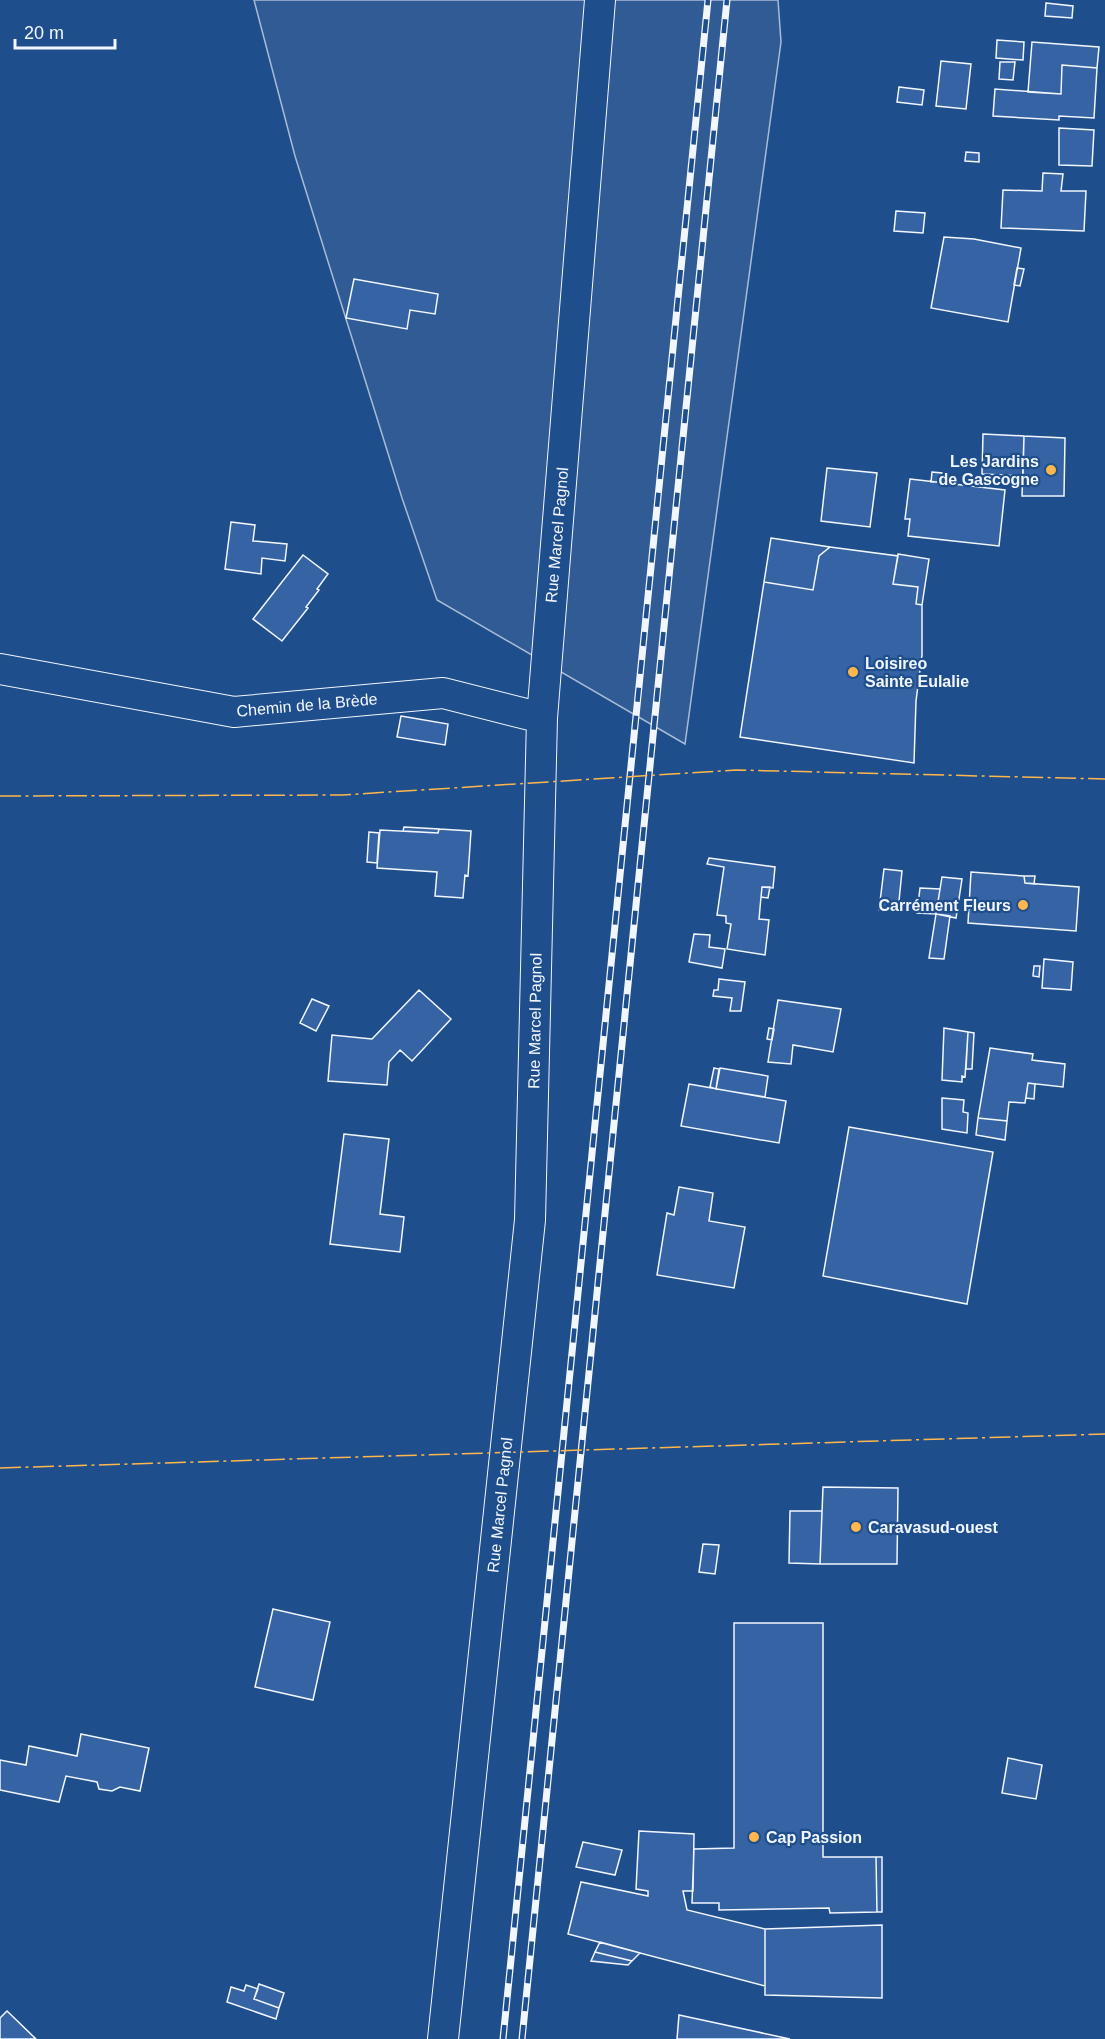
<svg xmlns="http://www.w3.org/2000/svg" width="1105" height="2039" font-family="Helvetica,sans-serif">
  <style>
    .built { fill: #305b95; stroke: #a8bbd7; stroke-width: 1.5 }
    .building { fill: #3563a3; stroke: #f2f6ff; stroke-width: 1.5 }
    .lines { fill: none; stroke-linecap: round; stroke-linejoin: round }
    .minor-casing { stroke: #f2f6ff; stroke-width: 32 }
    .minor { stroke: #1f4e8c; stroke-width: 30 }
    .rail-casing { stroke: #f2f6ff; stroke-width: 7 }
    .rail { stroke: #1f4e8c; stroke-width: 4.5; stroke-dasharray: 14; stroke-linecap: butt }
    .power { stroke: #ffb74d; stroke-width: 1.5; stroke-dasharray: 21 4.5 3 4.5; stroke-linecap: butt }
    .poi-dot { fill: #ffb74d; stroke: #1f4e8c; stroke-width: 2 }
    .labels { text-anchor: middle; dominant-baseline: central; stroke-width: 4.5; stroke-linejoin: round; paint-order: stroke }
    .poi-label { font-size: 16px; font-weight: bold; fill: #f2f6ff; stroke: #1f4e8c; text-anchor: start }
    .street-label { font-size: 16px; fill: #f2f6ff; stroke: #1f4e8c }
  </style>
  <rect width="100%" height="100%" fill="#1f4e8c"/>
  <path class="built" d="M254 0H778L781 42 685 744 437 600 402 498 295 156Z"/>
  <path class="building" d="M1046 3 1073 6 1072 18 1045 16Z
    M997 40 1024 42 1023 60 996 58Z
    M1032 42 1099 47 1097 68 1062 65 1061 94 1028 92Z
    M941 61 971 64 966 109 936 106Z
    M1000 62H1015L1013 80 999 79Z
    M1062 65 1097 68 1094 118 1059 116V120L993 116 995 89 1061 94Z
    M899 87 924 90 922 105 897 102Z
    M1059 128 1094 130 1092 166 1059 165Z
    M966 152 979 153V162L965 161Z
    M1043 173 1063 174 1061 191H1086L1084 231 1001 228 1003 190 1042 191Z
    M896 211 925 213 923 233 894 231Z
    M944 237 974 239 1021 248 1008 322 931 308Z
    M1017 268 1024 269 1020 286 1014 285Z
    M354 279 438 294 435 314 410 310 407 329 346 318Z
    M983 434 1024 436 1023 476 982 474Z
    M1024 436 1065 438 1064 496H1022Z
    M827 468 877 473 870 527 821 521Z
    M932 472 942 473 941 482H931Z
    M910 479 1005 490 999 546 908 536 910 519H905Z
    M231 522 255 525 253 541 287 544 285 561 262 558 261 574 225 569Z
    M771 538 830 547 819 556 813 590 764 582Z
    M830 547 898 556 893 584 918 587 916 604 922 605V655L916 701 914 763 740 737 764 582 813 590 819 556Z
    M898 554 929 559 922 605 916 604 918 587 893 584Z
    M303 555 328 574 317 589 319 590 306 607 308 608 282 641 253 619Z
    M401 716 448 724 445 745 397 737Z
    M404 827 439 829 438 833 403 831Z
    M439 829 471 831 468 876 465 875 463 898 435 896 437 872 377 868 380 830 438 833Z
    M369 832 379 833 377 863 367 862Z
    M709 858 775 867 773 888 762 887 761 897 759 919 769 920 765 955 727 949 731 924 726 923V916L717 915 724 867 707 864Z
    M884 869 902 871 898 911 879 910Z
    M971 872 1024 876 1025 883 1079 887 1076 931 968 923Z
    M1024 876H1035L1034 884 1025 883Z
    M942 877 962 879 956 918 936 914Z
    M762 887H770L768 898 761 897Z
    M920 888 940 889 936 914 917 913Z
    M936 914 950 916 944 959 929 958Z
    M694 934 710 935 709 947 725 949 722 968 689 962Z
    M1044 959 1073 962 1071 990 1042 988Z
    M1034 966H1040L1039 977 1033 976Z
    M719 979 745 982 741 1011H730L732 998 713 996 714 990H718Z
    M419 990 451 1019 412 1061 400 1050 389 1062 387 1085 328 1081 332 1035 372 1039Z
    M312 999 329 1006 316 1031 300 1023Z
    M778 1000 841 1009 833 1052 793 1045 791 1064 768 1062Z
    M769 1028 774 1029 772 1040 767 1039Z
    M944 1028 968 1032 965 1077 962 1076V1082L942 1080Z
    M968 1032 974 1033 972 1069H966Z
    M990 1048 1033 1054 1032 1060 1065 1064 1063 1087 1028 1083 1025 1103 1009 1102 1007 1121 978 1118Z
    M714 1068 719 1069 716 1089 710 1087Z
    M720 1068 768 1076 765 1097 716 1089Z
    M1028 1083 1035 1084 1034 1099 1026 1098Z
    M689 1084 786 1101 779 1143 681 1126Z
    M942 1098 964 1100 963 1112 968 1113 967 1133 942 1129Z
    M978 1118 1007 1121 1005 1140 976 1135Z
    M849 1127 993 1152 967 1304 823 1276Z
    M344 1134 389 1139 380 1214 404 1217 400 1252 330 1244Z
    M679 1187 713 1193 709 1221 745 1227 734 1288 657 1275 667 1213 674 1215Z
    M823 1487 898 1488 897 1564H820Z
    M790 1511H822L820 1564 789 1563Z
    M703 1544 719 1545 715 1574 699 1572Z
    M273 1609 330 1622 313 1700 255 1687Z
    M734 1623H823V1857H876L877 1912 830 1913 829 1908 719 1910V1903H692L694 1849 734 1848Z
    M81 1734 149 1748 140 1791 120 1787 112 1791 99 1789 97 1782 66 1776 59 1802 0 1790V1760L26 1765 29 1746 77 1756Z
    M1008 1758 1042 1765 1036 1799 1002 1793Z
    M639 1831 694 1834 693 1891H683L687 1910 765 1929V1986L568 1934 581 1882 648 1896V1891L636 1889Z
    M583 1842 622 1850 615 1875 576 1867Z
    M876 1857H882V1912H877Z
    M882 1925V1998L765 1995V1929Z
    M600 1942 640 1953 632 1961 595 1952Z
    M595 1952 632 1961 628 1965 591 1961Z
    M259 1984 284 1993 279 2008 254 1999Z
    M246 1985 258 1989 254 1999 279 2008 276 2019 227 2002 231 1987 244 1991Z
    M7 2011 36 2039H0V2018Z
    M679 2015 790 2039H677Z"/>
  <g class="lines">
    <g class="minor-casing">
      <path id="minor" d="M0 669 234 712 443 693 542 718
        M443 2039 530 1220 542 718 600 0"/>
    </g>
    <use href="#minor" class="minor"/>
    <g class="rail-casing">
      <path id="rail" d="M503 2039 708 0
        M522 2039 727 0"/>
    </g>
    <use href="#rail" class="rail"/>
    <path class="power" d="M0 796 342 795 736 770 1105 779
      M0 1468 1105 1434"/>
  </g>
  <g class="poi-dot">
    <circle cx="1051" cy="470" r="6"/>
    <circle cx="853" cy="672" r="6"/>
    <circle cx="1023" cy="905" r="6"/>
    <circle cx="856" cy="1527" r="6"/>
    <circle cx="754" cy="1837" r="6"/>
  </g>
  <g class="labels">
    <g class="poi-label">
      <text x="1039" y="461" text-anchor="end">Les Jardins<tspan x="1039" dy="18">de Gascogne</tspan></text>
      <text x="865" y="663">Loisireo<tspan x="865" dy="18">Sainte Eulalie</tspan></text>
      <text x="1011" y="905" text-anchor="end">Carrément Fleurs</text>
      <text x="868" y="1527">Caravasud-ouest</text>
      <text x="766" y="1837">Cap Passion</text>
    </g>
    <g class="street-label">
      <text transform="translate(557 535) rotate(-85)">Rue Marcel Pagnol</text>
      <text transform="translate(307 705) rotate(-5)">Chemin de la Brède</text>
      <text transform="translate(535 1021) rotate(-89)">Rue Marcel Pagnol</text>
      <text transform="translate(500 1505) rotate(-84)">Rue Marcel Pagnol</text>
    </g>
  </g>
  <path d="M15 39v9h100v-9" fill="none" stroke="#f2f6ff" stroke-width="3"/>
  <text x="24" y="39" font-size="18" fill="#f2f6ff" stroke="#1f4e8c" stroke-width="4.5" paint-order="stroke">20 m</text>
</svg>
